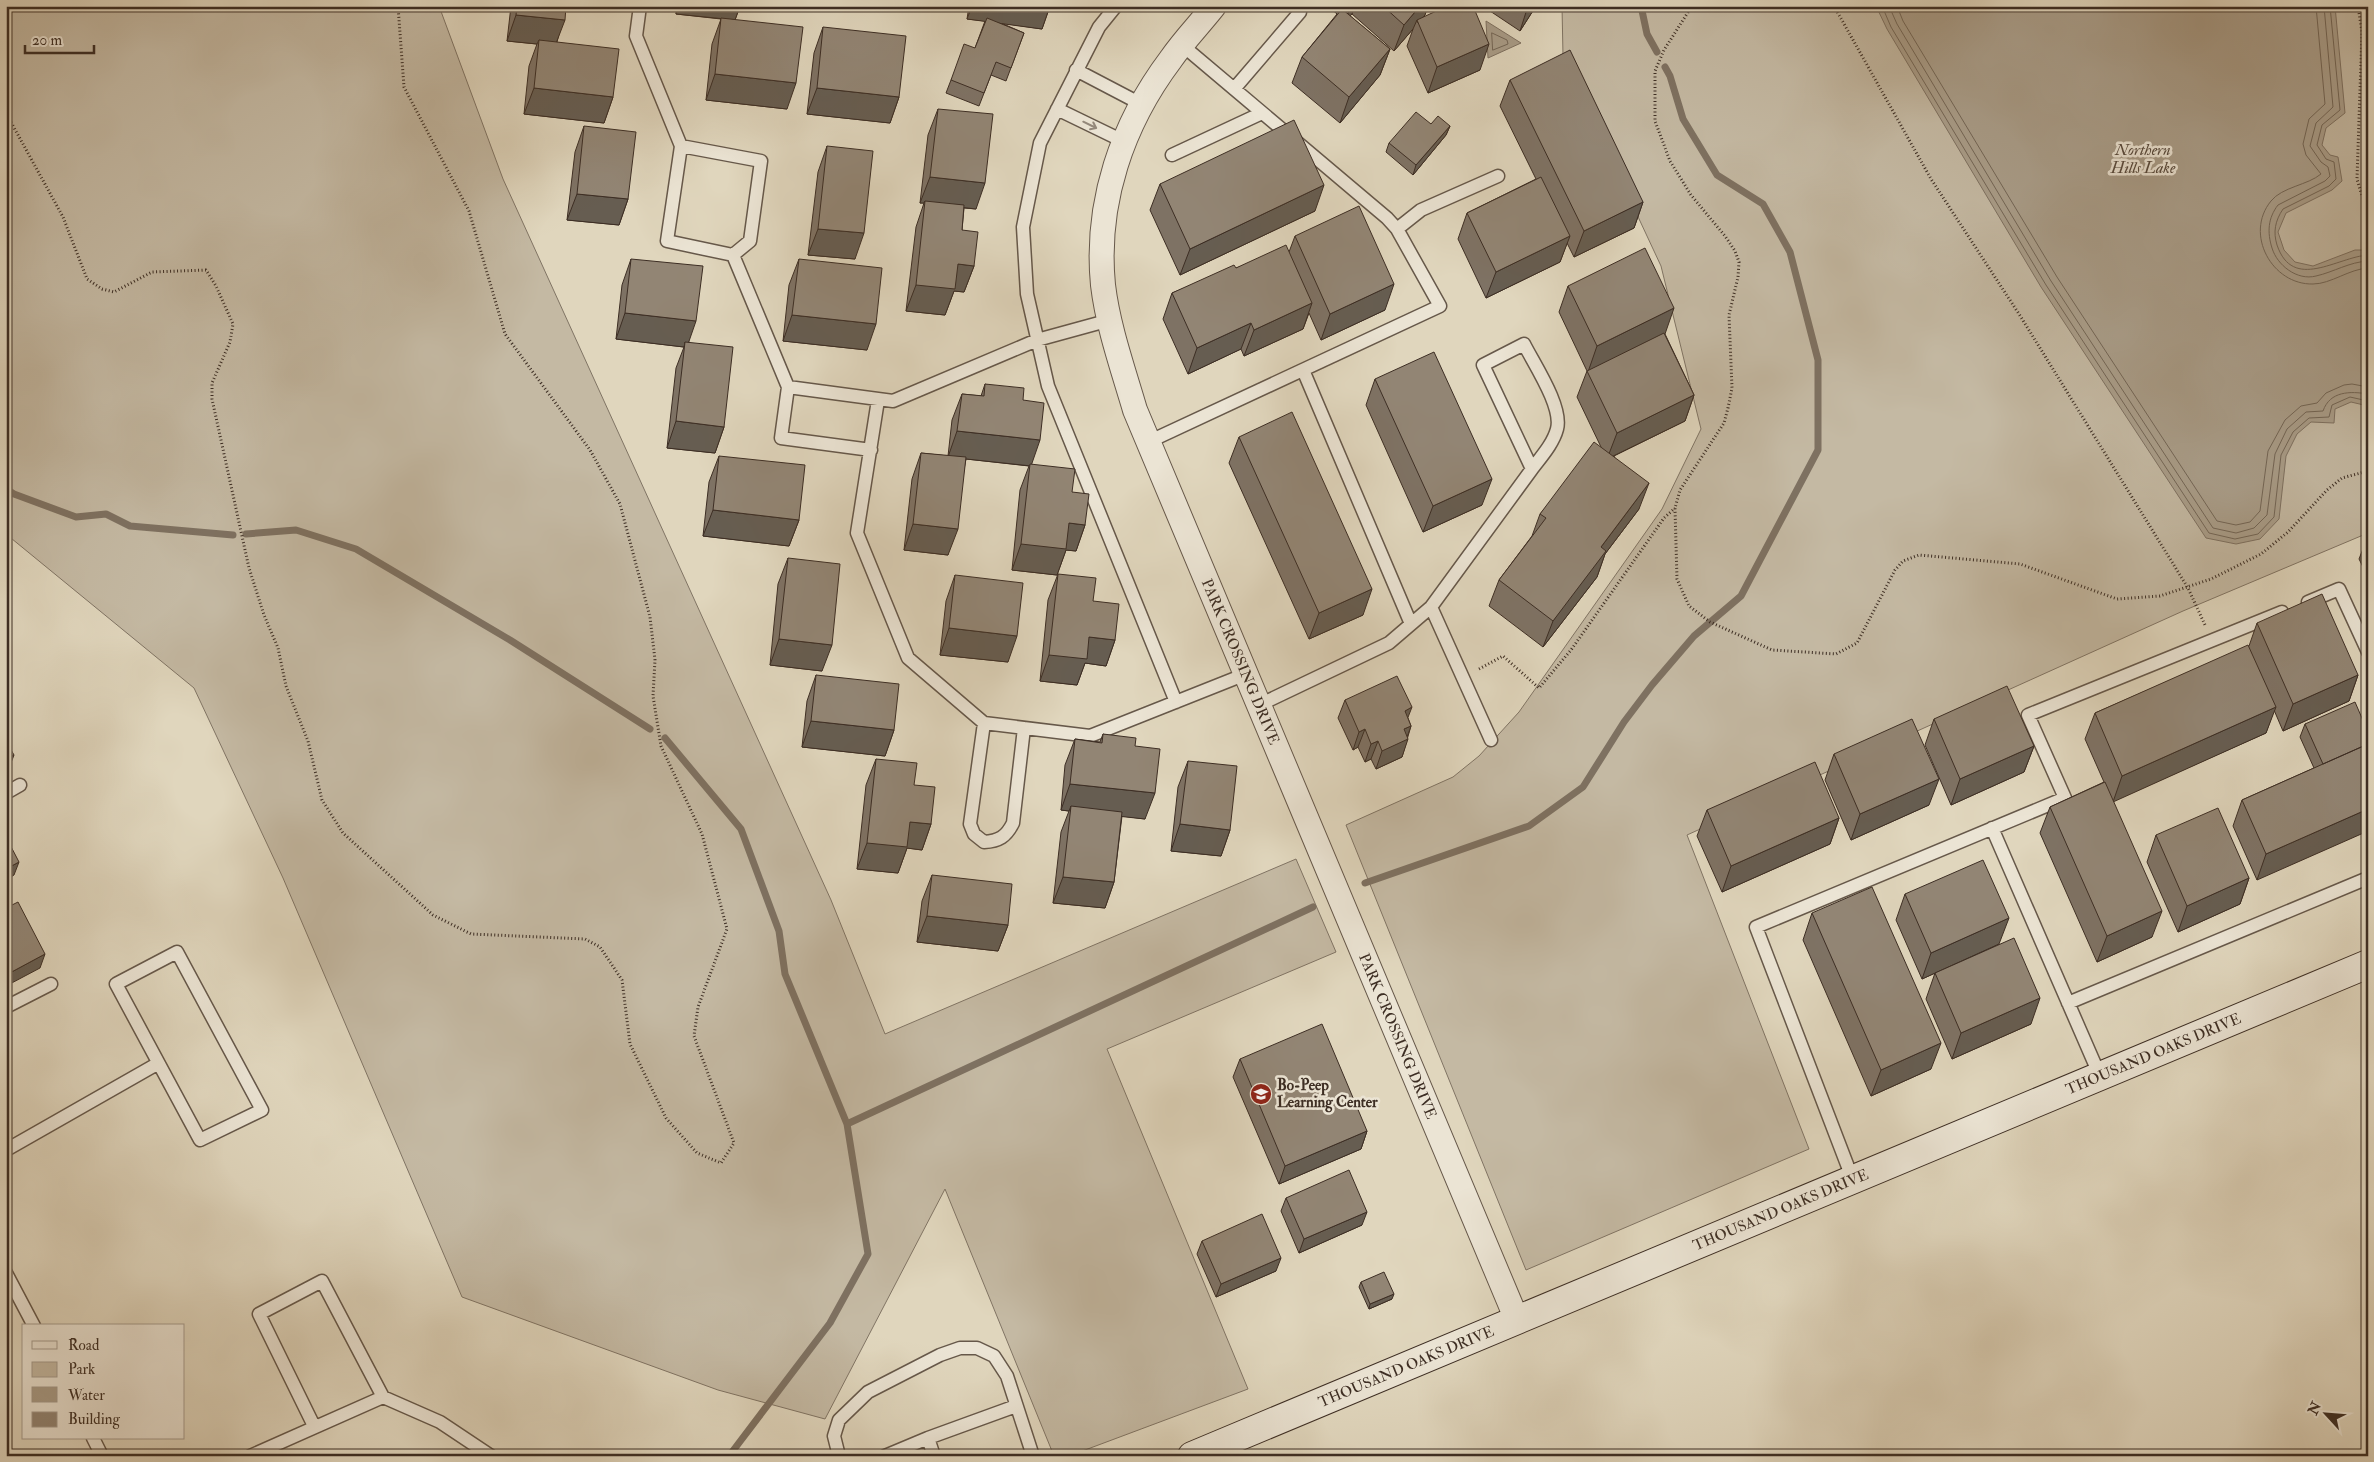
<svg xmlns="http://www.w3.org/2000/svg" width="2374" height="1462" font-family="'IM FELL Double Pica',serif">
  <style>
    .green { fill: #c4b9a3; stroke: #807464 }
    .water { fill: #a99d89; stroke: #7e7161 }
    .lines { fill: none; stroke-linecap: round; stroke-linejoin: round }
    .shore { stroke: #736656; stroke-width: 1 }
    .stream { stroke: #7e7161; stroke-width: 7 }
    .lane-casing { stroke: #66584a; stroke-width: 15 }
    .street-casing { stroke: #66584a; stroke-width: 26 }
    .secondary-casing { stroke: #3d2e24; stroke-width: 30 }
    .path { stroke: #3d2e24; stroke-width: 3; stroke-dasharray: 1 2.5; stroke-linecap: butt }
    .lane { stroke: #ebe4d4; stroke-width: 12 }
    .street { stroke: #ebe4d4; stroke-width: 24 }
    .secondary { stroke: #ebe4d4; stroke-width: 28 }
    .wall { fill: #7e7264; stroke: #3d2e24 }
    .shaded-wall { fill: #665d51; stroke: #3d2e24 }
    .building { fill: #928574; stroke: #3d2e24 }
    .oneway { stroke: #94897c }
    .labels { text-anchor: middle; dominant-baseline: central; stroke-width: 5; stroke-linejoin: round; paint-order: stroke }
    .street-label { font-size: 15px; fill: #3d2e24; stroke: #ebe4d4 }
    .poi-label { font-size: 15px; font-weight: bold; fill: #3d2e24; stroke: #ebe4d4; text-anchor: start }
    .water-label { font-size: 16px; font-style: italic; fill: #584a3d; stroke: #ebe4d4 }
  </style>
  <rect width="100%" height="100%" fill="#e0d6bd"/>
  <filter id="stains"><feTurbulence type="fractalNoise" baseFrequency=".004" numOctaves="4"/><feColorMatrix values="0 0 0 0 .2 0 0 0 0 .09 0 0 0 0 .02 0 0 0 .5 -.17"/></filter>
  <radialGradient id="worn" r=".72"><stop offset=".6" stop-color="#630" stop-opacity="0"/><stop offset="1" stop-color="#630" stop-opacity=".3"/></radialGradient>
  <path class="green" d="M6 6H439L503 179 831 900 885 1034 1296 859 1336 952 1107 1049 1248 1389 1069 1456H1054L945 1189 825 1419 718 1390 462 1297 283 878 194 688 6 534Z
    M1562 6H2364L2368 21V118L2363 154 2368 168V533L2183 611 1687 835 1809 1149 1526 1270 1346 825 1453 777 1479 756 1519 712 1662 509 1701 429 1661 266 1563 56Z"/>
  <path class="water" d="M1876 6H2335L2345 113 2326 128 2322 145 2330 155 2338 157 2342 181 2332 190 2286 213 2278 232 2284 250 2295 262 2313 266 2355 250H2368V406L2351 402 2335 409 2334 423 2311 422 2297 434 2286 456 2279 519 2260 539 2236 544 2206 538 2041 287 1887 29Z
    M1486 21 1521 43 1488 58Z"/>
  <g class="lines">
    <path class="shore" d="M1882 6 1891 27 2046 285 2209 533 2235 539 2258 534 2274 517 2281 455 2293 432 2309 418 2329 417 2332 405 2350 397 2368 401
      M1889 6 1897 24 2051 281 2213 528 2236 533 2254 528 2267 515 2275 454 2287 429 2306 412 2323 411C2330 391 2350 391 2368 394
      M1897 6 1903 21 2057 277 2217 521 2236 525 2250 522 2260 511 2268 451 2285 420 2301 406 2317 403 2326 393 2344 385 2352 384 2368 387
      M2316 6 2325 104 2309 119 2303 144 2306 155 2321 174C2308 185 2282 187 2271 201 2244 234 2272 285 2313 284 2331 284 2349 269 2368 268
      M2324 6 2333 107 2316 123 2310 146 2321 162 2328 167 2330 176 2325 181 2278 205C2268 218 2267 232 2272 248 2277 265 2297 281 2316 276 2334 272 2349 262 2368 261
      M2330 6 2340 110 2322 125 2317 145 2326 159 2334 162 2336 179 2329 186 2283 209C2275 221 2273 232 2277 245 2293 292 2337 257 2368 255
      M1492 33 1507 40 1508 44 1493 50Z"/>
    <path class="stream" d="M1641 6 1647 34 1657 52
      M6 489 14 494 76 517 106 514 130 526 233 535
      M246 534 296 530 356 549 510 640 650 729
      M665 738 741 829 779 931 785 974 847 1124 868 1254 830 1323 729 1456
      M1365 883 1529 826 1583 787 1624 722 1652 685 1694 636 1741 596 1818 450V360L1790 252 1763 204 1717 175 1683 119 1670 76 1665 67
      M847 1124 1313 907"/>
    <g class="lane-casing">
      <path id="lane" d="M640 6 636 36 681 146 667 241 733 255
        M1116 6 1099 27 1040 143 1023 227 1027 294 1048 386 1176 702
        M1076 70 1141 104
        M1234 89 1300 12
        M1057 109 1123 141
        M681 146 761 161 750 241 733 255
        M1172 155 1262 113
        M1397 229 1421 210 1498 176
        M733 255 788 387 893 401 1037 340 1110 320
        M1303 370 1411 624
        M788 387 781 438 871 450
        M878 400 857 533 908 658 984 723 1090 736 1246 674
        M1148 442 1440 306 1397 229 1387 218 1182 45
        M2308 602 2339 589 2368 652
        M1431 607 1491 740
        M1259 705 1389 643 1431 607 1532 469 1483 365 1524 344C1534 364 1563 407 1557 429 1553 444 1541 457 1532 469
        M984 723 970 824 974 834 984 842C999 841 1006 837 1013 823L1024 728
        M6 793 20 785
        M1992 828 2100 1076
        M177 952 262 1110 200 1140 116 984Z
        M2068 1003 2368 878
        M6 1007 51 984
        M6 1150 157 1064
        M1853 1180 1756 927 2065 798 2028 715 2282 612
        M6 1273 34 1326
        M314 1426 259 1314 322 1281 383 1397
        M93 1438 102 1456
        M928 1438 1016 1406
        M250 1456 383 1397 440 1422 491 1456
        M839 1456 834 1436 839 1420 868 1392 940 1355 960 1348H977L994 1356 1007 1376 1033 1456
        M885 1456 928 1438 934 1456"/>
    </g>
    <g class="street-casing">
      <g id="street">
        <path id="s1" d="M1214 6C1200 24 1184 40 1171 59 1122 124 1095 203 1103 285 1108 327 1123 369 1135 410L1517 1320"/>
      </g>
    </g>
    <g class="secondary-casing">
      <g id="secondary">
        <path id="s2" d="M1192 1456 2368 964"/>
      </g>
    </g>
    <path class="path" d="M1692 6 1664 50 1655 71V121L1670 161 1691 195 1725 236 1735 251 1739 262 1738 277 1729 315 1732 388 1728 408 1724 423 1680 490 1675 508 1677 579 1689 606 1710 622 1772 650 1836 654 1857 643 1895 570 1903 561 1919 555 2020 564 2117 599 2160 596 2211 579 2261 554 2288 532 2327 490 2342 478 2368 471
      M1834 6 1931 179 2019 314 2188 588 2205 625
      M2358 6 2362 32 2357 179 2362 196 2368 203
      M6 113 63 217 87 279 102 289 114 292 152 272 206 270 216 286 233 324 230 342 212 383V399L249 568 264 615 278 648 286 686 308 741 322 800 343 833 433 915 471 934 585 939 600 947 622 980 630 1044 666 1118 697 1153 721 1163 734 1143 694 1036 698 1007 727 929 702 834 661 746 653 696 655 660 650 617 620 504 590 450 505 334 469 211 404 87 398 6
      M1479 669 1503 656 1539 688 1571 650 1664 518 1675 508"/>
    <use href="#lane" class="lane"/>
    <use href="#street" class="street"/>
    <use href="#secondary" class="secondary"/>
  </g>
  <path class="wall" d="M511 6H566L557 42 613 97 604 123 524 114 529 66 537 44 507 41Z
    M676 6H740L735 20 787 109 706 100 712 44 721 19 676 14Z
    M969 6H1050L1042 29 1001 23 1024 33 1006 81 991 75 979 106 946 93 951 80 975 48 985 21 967 19Z
    M1328 6H1428L1424 17 1480 70 1428 93 1407 46 1413 29 1394 51 1352 14 1350 16 1390 49 1380 75 1340 123 1292 83 1302 57 1337 14Z
    M1492 6H1536L1520 31 1490 11Z
    M823 27 899 97 890 123 807 114 814 53Z
    M1510 80 1643 202 1634 228 1574 257 1567 243 1560 262 1486 298 1458 239 1467 213 1536 179 1500 106Z
    M938 109 976 209 964 208 962 230 974 266 964 292 954 291 945 315 906 311 916 227 924 203H920L928 135Z
    M1431 124 1450 126 1446 135 1413 175 1386 152 1389 143Z
    M584 126 628 199 619 225 567 220 575 152Z
    M827 146 855 259 808 255 818 172Z
    M1160 184 1315 211 1180 275 1150 210Z
    M1295 236 1385 310 1321 340 1309 313 1303 329 1244 356 1241 349 1188 374 1163 319 1172 293 1236 268 1289 252Z
    M631 259 689 342 724 427 715 453 667 448 676 368 684 347 616 339 622 285Z
    M799 259 867 350 783 341 789 285Z
    M1568 286 1665 334 1694 395 1685 421 1614 456 1639 509 1605 554 1597 577 1543 647 1489 606 1499 580 1532 536 1540 514 1601 447 1577 397 1587 371 1559 312Z
    M1375 379 1482 505 1423 532 1366 405Z
    M985 384 1023 400 1031 464 1072 492 1085 525 1076 551 1066 550 1057 575 1012 570 1020 490 1029 466 966 459 948 555 904 550 912 479 921 453 948 456 952 420 962 394 981 396Z
    M1239 437 1363 615 1309 639 1229 463Z
    M719 456 799 520 789 546 703 536 709 482Z
    M2368 536V577L2359 559Z
    M788 558 822 671 770 665 778 584Z
    M1058 574 1093 601 1115 640 1106 666 1085 663 1077 685 1040 681 1048 600Z
    M955 575 1008 662 940 655 946 601Z
    M2257 623 2358 675 2349 701 2283 731 2274 710 2266 733 2113 801 2152 937 2097 962 2040 833 2050 807 2104 782 2085 739 2095 713 2249 646Z
    M816 675 894 730 885 756 802 747 807 701Z
    M1345 700 1408 718 1411 726 1402 757 1376 769 1371 759 1365 762 1358 747 1353 750 1338 718Z
    M1934 719 2034 746 2024 772 1951 805 1925 745Z
    M2305 724 2368 732 2257 880 2233 826 2242 800 2314 768 2300 737Z
    M1103 734 1135 746 1145 819 1122 816 1114 882 1105 908 1053 903 1061 832 1069 811 1061 810 1065 765 1075 739 1100 742Z
    M1834 754 1929 805 1851 840 1825 780Z
    M876 759 914 785 931 824 922 850 907 848 898 873 857 869 866 785Z
    M1188 761 1230 830 1221 856 1171 851 1178 787Z
    M1707 810 1839 818 1830 844 1722 892 1697 836Z
    M2156 835 2249 878 2240 904 2178 932 2147 862Z
    M932 875 1008 925 998 951 917 942 922 901Z
    M1905 894 1999 944 1922 979 1896 920Z
    M1812 913 1931 1069 1871 1096 1803 940Z
    M1935 973 2031 1024 1952 1059 1926 999Z
    M1240 1059 1367 1131 1361 1149 1279 1184 1233 1077Z
    M1286 1198 1362 1225 1299 1253 1281 1211Z
    M1202 1241 1276 1271 1216 1297 1197 1254Z
    M1361 1282 1392 1299 1369 1309 1359 1287Z"/>
  <path class="shaded-wall" d="M678 6H740L735 20 676 14Z
    M972 6H1050L1042 29 967 19Z
    M1351 6H1355L1352 14 1345 21Z
    M1420 6H1428L1425 15 1418 23 1417 20 1413 29 1394 51 1404 25Z
    M1528 6H1536L1520 31Z
    M516 15 565 20 555 46 539 40 537 44 507 41Z
    M1489 44 1480 70 1428 93 1437 67Z
    M1390 49 1380 75 1340 123 1349 97Z
    M715 74 796 83 787 109 706 100Z
    M534 88 613 97 604 123 524 114Z
    M817 88 899 97 890 123 807 114Z
    M1450 126 1446 135 1413 175 1416 165Z
    M930 177 985 183 976 209 925 203V201L924 203H920Z
    M1324 185 1315 211 1180 275 1190 249Z
    M577 194 628 199 619 225 567 220Z
    M1643 202 1634 228 1574 257 1584 231Z
    M818 229 864 233 855 259 808 255Z
    M1570 236 1560 262 1486 298 1496 272Z
    M958 264 974 266 964 292 954 291 945 315 906 311 916 285Z
    M1394 284 1385 310 1321 340 1330 314Z
    M1312 303 1303 329 1244 356 1254 330Z
    M1674 308 1665 334 1588 372 1597 346Z
    M625 313 696 321 687 347 685 342 684 347 616 339Z
    M792 315 876 324 867 350 783 341Z
    M1251 323 1241 349 1188 374 1197 348Z
    M1694 395 1685 421 1607 459 1617 433Z
    M676 421 724 427 715 453 667 448Z
    M957 431 1040 440 1031 466 948 457Z
    M1492 479 1482 505 1423 532 1433 506Z
    M1649 483 1639 509 1605 554 1597 577 1543 647 1553 621 1601 547Z
    M713 510 799 520 789 546 703 536Z
    M1069 523 1085 525 1076 551 1066 550 1057 575 1012 570 1021 544Z
    M913 524 958 529 948 555 904 550Z
    M1372 589 1363 615 1309 639 1319 613Z
    M949 628 1017 636 1008 662 940 655Z
    M1089 637 1115 640 1106 666 1085 663 1077 685 1040 681 1049 655Z
    M779 639 832 645 822 671 770 665Z
    M2358 675 2349 701 2283 731 2293 704Z
    M1412 707 1405 725V711Z
    M2276 707 2266 733 2113 802 2122 776Z
    M811 721 894 730 885 756 802 747Z
    M1411 726 1406 740 1408 739 1402 757 1376 769 1382 751 1404 729Z
    M1365 729 1358 747 1353 750 1359 732Z
    M1378 741 1371 759 1365 762 1371 744Z
    M2034 746 2024 772 1951 805 1960 779Z
    M14 755 9 768 6 770V759Z
    M1939 779 1929 805 1851 840 1860 814Z
    M1070 784 1155 793 1145 819 1070 811 1071 806 1069 811 1061 810Z
    M2368 809V831L2257 880 2266 854Z
    M1839 818 1830 844 1722 892 1731 866Z
    M910 822 931 824 922 850 907 848 898 873 857 869 867 843Z
    M1180 824 1230 830 1221 856 1171 851Z
    M19 862 14 875 6 880V869Z
    M1063 877 1114 882 1105 908 1053 903Z
    M2249 878 2240 904 2178 932 2187 906Z
    M2162 911 2152 937 2097 962 2107 936Z
    M927 916 1008 925 998 951 917 942Z
    M2009 918 1999 944 1922 979 1931 953Z
    M45 954 40 968 6 986V975Z
    M2040 998 2031 1024 1952 1059 1961 1033Z
    M1941 1043 1931 1069 1871 1096 1881 1070Z
    M1367 1131 1361 1149 1279 1184 1285 1166Z
    M1367 1212 1362 1225 1299 1253 1304 1239Z
    M1281 1258 1276 1271 1216 1297 1221 1284Z
    M1394 1294 1392 1299 1369 1309 1370 1304Z"/>
  <path class="building" d="M517 6H566L565 20 516 15Z
    M1383 6H1420L1404 25Z
    M1447 6H1473L1489 44 1437 67 1417 20Z
    M1342 9 1390 49 1349 97 1302 57Z
    M721 18 803 27 796 83 715 74Z
    M987 18 1024 33 1011 68 996 62 984 93 951 80 964 44 975 48Z
    M823 27 906 36 899 97 817 88Z
    M539 40 619 49 613 97 534 88Z
    M1570 50 1643 202 1584 231 1510 80Z
    M938 109 993 114 985 183 930 177Z
    M1416 112 1431 124 1438 116 1450 126 1416 165 1389 143Z
    M1294 120 1324 185 1190 249 1160 184Z
    M584 126 636 132 628 199 577 194Z
    M827 146 873 151 864 233 818 229Z
    M1541 177 1570 236 1496 272 1467 213Z
    M925 201 964 205 962 230 978 232 974 266 958 264 955 289 916 285Z
    M1359 206 1394 284 1330 314 1295 236Z
    M1286 245 1312 303 1254 330 1251 323 1197 348 1172 293 1234 265 1236 268Z
    M1645 248 1674 308 1597 346 1568 286Z
    M631 259 703 266 696 321 625 313Z
    M799 259 882 268 876 324 792 315Z
    M1664 333 1694 395 1617 433 1587 371Z
    M685 342 733 347 724 427 676 421Z
    M1434 352 1492 479 1433 506 1375 379Z
    M985 384 1024 388 1023 400 1044 403 1040 440 957 431 962 394 984 396Z
    M1292 412 1372 589 1319 613 1239 437Z
    M1594 442 1649 483 1601 547 1606 551 1553 621 1499 580 1546 518 1540 514Z
    M921 453 966 457 958 529 913 524Z
    M719 456 805 465 799 520 713 510Z
    M1030 464 1075 469 1072 492 1089 494 1085 525 1069 523 1066 549 1021 544Z
    M788 558 840 564 832 645 779 639Z
    M1058 574 1096 578 1093 601 1119 604 1115 640 1089 637 1087 659 1049 655Z
    M955 575 1023 583 1017 636 949 628Z
    M2322 594 2358 675 2293 704 2257 623Z
    M2248 645 2276 707 2122 776 2095 713Z
    M816 675 899 684 894 730 811 721Z
    M1397 676 1412 707 1405 711 1411 726 1404 729 1408 739 1382 751 1378 741 1371 744 1365 729 1359 732 1345 700Z
    M2007 686 2034 746 1960 779 1934 719Z
    M2355 702 2368 732V744L2323 764 2305 724Z
    M1912 719 1939 779 1860 814 1834 754Z
    M1103 734 1136 738 1135 746 1160 749 1155 793 1070 784 1075 739 1102 743Z
    M6 741 14 755 6 759Z
    M2368 744V809L2266 854 2242 800Z
    M876 759 917 763 914 785 935 787 931 824 910 822 907 847 867 843Z
    M1188 761 1237 766 1230 830 1180 824Z
    M1815 762 1839 818 1731 866 1707 810Z
    M2105 782 2162 911 2107 936 2050 807Z
    M1071 806 1122 812 1114 882 1063 877Z
    M2218 808 2249 878 2187 906 2156 835Z
    M6 837 19 862 6 869Z
    M1983 860 2009 918 1931 953 1905 894Z
    M932 875 1012 884 1008 925 927 916Z
    M1872 887 1941 1043 1881 1070 1812 913Z
    M18 902 45 954 6 975V908Z
    M2014 938 2040 998 1961 1033 1935 973Z
    M1322 1024 1367 1131 1285 1166 1240 1059Z
    M1349 1170 1367 1212 1304 1239 1286 1198Z
    M1262 1214 1281 1258 1221 1284 1202 1241Z
    M1384 1272 1394 1294 1370 1304 1361 1282Z"/>
  <defs><path id="oneway-shaft" d="M-6 0H5M1.5-3L5.5 0L1.5 3" fill="none" stroke-width="1.6" stroke-linecap="round" stroke-linejoin="round" transform="scale(1.25)"/></defs>
  <use class="oneway" href="#oneway-shaft" transform="translate(1090 125) rotate(26)"/>
  <defs>
    <g id="school-disc" transform="scale(1.125)"><circle r="9.5" fill="#8f2418" stroke="#ebe4d4"/><path d="M0-5L7-2L0 1L-7-2ZM-4 1L0 2.5L4 1V4Q0 6-4 4Z" fill="#fff"/></g>
  </defs>
  <g fill-rule="evenodd">
    <use href="#school-disc" x="1261" y="1094"/>
  </g>
  <g class="labels">
    <g class="street-label">
      <text stroke="none"><textPath href="#s1" startOffset="712">PARK CROSSING DRIVE</textPath></text>
      <text stroke="none"><textPath href="#s1" startOffset="1118">PARK CROSSING DRIVE</textPath></text>
      <text stroke="none"><textPath href="#s2" startOffset="1042">THOUSAND OAKS DRIVE</textPath></text>
      <text stroke="none"><textPath href="#s2" startOffset="638">THOUSAND OAKS DRIVE</textPath></text>
      <text stroke="none"><textPath href="#s2" startOffset="232">THOUSAND OAKS DRIVE</textPath></text>
    </g>
    <g class="poi-label">
      <text x="1277" y="1085">Bo-Peep<tspan x="1277" dy="17">Learning Center</tspan></text>
    </g>
    <g class="water-label">
      <text x="2143" y="150">Northern<tspan x="2143" dy="18">Hills Lake</tspan></text>
    </g>
  </g>
  <rect width="2374" height="1462" fill="none" stroke="#e0d6bd" stroke-width="25"/>
  <rect x="8" y="8" width="2359" height="1447" fill="none" stroke="#3d2e24" stroke-width="2.5"/>
  <rect x="12" y="12" width="2349" height="1437" fill="none" stroke="#3d2e24"/>
  <rect x="22" y="1324" width="162" height="115" fill="#ebe4d4" stroke="#a59b8e"/>
  <rect x="32" y="1341" width="25" height="8" fill="#ebe4d4" stroke="#a59b8e"/>
  <text x="68" y="1350" font-size="15" fill="#3d2e24">Road</text>
  <rect x="32" y="1362" width="25" height="15" fill="#c4b9a3" stroke="#a59b8e"/>
  <text x="68" y="1374" font-size="15" fill="#3d2e24">Park</text>
  <rect x="32" y="1387" width="25" height="15" fill="#a99d89" stroke="#a59b8e"/>
  <text x="68" y="1400" font-size="15" fill="#3d2e24">Water</text>
  <rect x="32" y="1412" width="25" height="15" fill="#928574" stroke="#a59b8e"/>
  <text x="68" y="1424" font-size="15" fill="#3d2e24">Building</text>
  <g transform="translate(2326 1414) rotate(296)" stroke="#ebe4d4" stroke-width="4" paint-order="stroke">
  <path d="M0-4L9 19L0 12L-9 19Z" fill="#3d2e24"/>
  <text y="-8" font-size="14" font-weight="bold" text-anchor="middle" fill="#3d2e24">N</text>
  </g>
  <path d="M25 45v8h69v-8" fill="none" stroke="#3d2e24" stroke-width="2.5"/>
  <text x="32" y="45" font-size="15" fill="#3d2e24" stroke="#ebe4d4" stroke-width="4" paint-order="stroke">20 m</text>
  <rect width="100%" height="100%" filter="url(#stains)"/>
  <rect width="100%" height="100%" fill="url(#worn)"/>
</svg>
